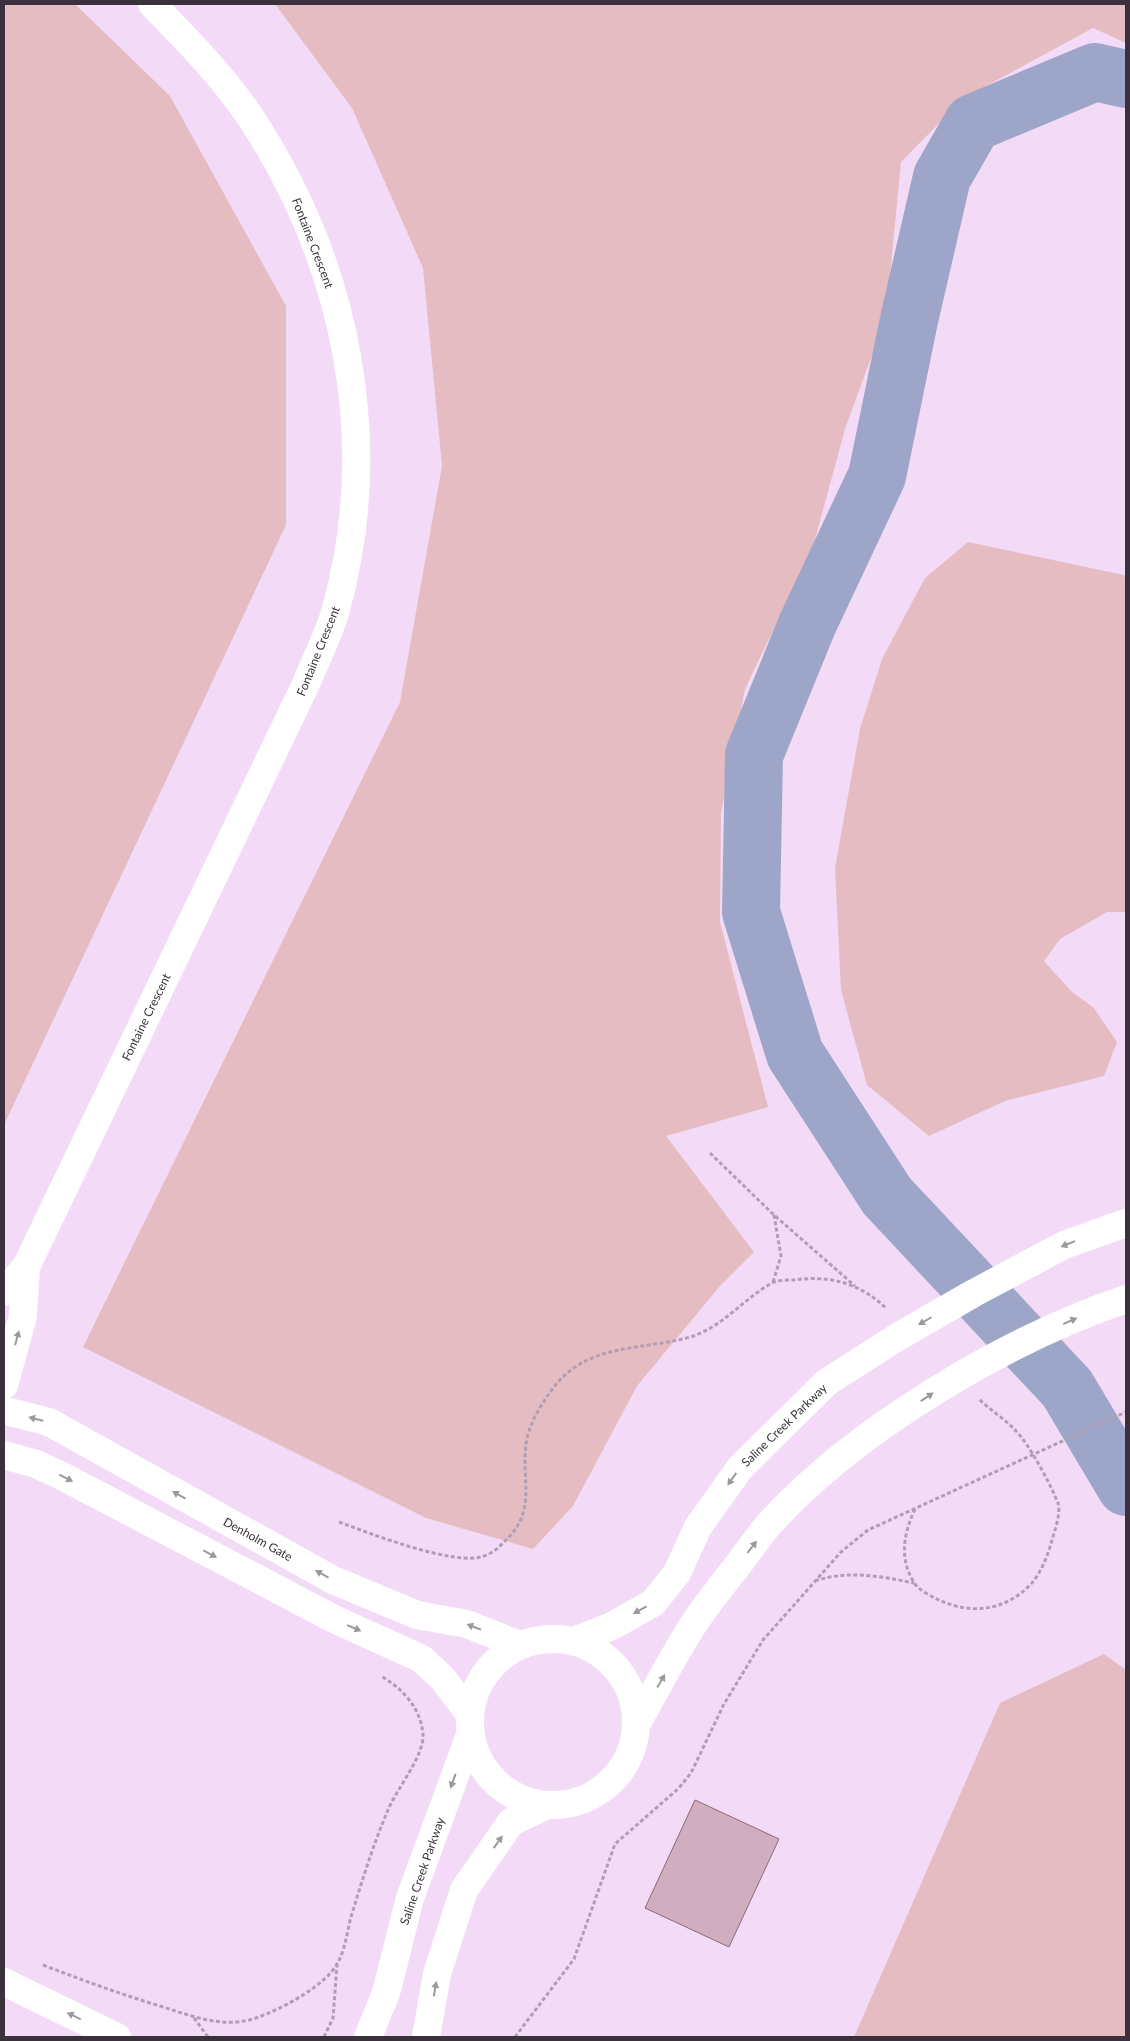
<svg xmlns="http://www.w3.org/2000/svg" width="1130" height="2041" font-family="Lato,sans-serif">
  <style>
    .green { fill: #e4bcc1 }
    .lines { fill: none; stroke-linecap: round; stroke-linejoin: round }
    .river { stroke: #9da6c9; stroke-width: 58 }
    .building { fill: #d0aec0; stroke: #896a7a }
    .path { stroke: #b19eb4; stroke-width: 3; stroke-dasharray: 4 2.5; stroke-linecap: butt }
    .minor { stroke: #fff; stroke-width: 28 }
    .major { stroke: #fff; stroke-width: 28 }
    .oneway { fill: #9d989e }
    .labels { text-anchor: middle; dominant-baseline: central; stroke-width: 4.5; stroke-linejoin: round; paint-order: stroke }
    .street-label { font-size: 12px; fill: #3b313c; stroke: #fff }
  </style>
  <rect width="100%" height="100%" fill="#f3dbf7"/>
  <path class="green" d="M4 4H75L170 96 286 306V525L4 1125Z
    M275 4H1126V43L1093 28 964 98 901 162 886 317 845 429 813 547 745 689 721 813 720 922 768 1107 666 1136 754 1252 720 1286 637 1386 573 1506 533 1549 426 1518 83 1347 400 702 442 466 423 268 352 108Z
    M968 542 1124 575 1126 580V912H1107L1060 939 1044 961 1072 992 1094 1008 1117 1042 1104 1076 1005 1101 929 1136 867 1085 841 990 835 868 860 729 882 659 925 578Z
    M1104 1654 1126 1670V2037H854L1000 1703Z"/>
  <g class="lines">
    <path class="river" d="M1126 79 1095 72 973 123 942 177 909 320 877 476 807 625 754 755 751 912 795 1054 887 1196 1067 1388 1126 1487"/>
  </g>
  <path class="building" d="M695 1800 779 1839 729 1947 645 1908Z"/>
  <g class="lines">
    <path class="path" d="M710 1153 774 1215 855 1286
      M773 1282 781 1256 774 1215
      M915 1509C904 1533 899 1557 913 1581 918 1590 929 1595 937 1599 970 1615 1004 1612 1031 1584 1041 1573 1048 1555 1052 1540 1055 1530 1061 1513 1058 1503 1051 1485 1029 1444 1016 1431 1005 1419 990 1410 979 1399
      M339 1522C369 1533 455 1567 484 1556 494 1553 501 1545 508 1538 539 1507 518 1472 528 1434 533 1418 541 1405 551 1391 585 1342 641 1351 690 1337 723 1327 743 1299 772 1283 777 1280 787 1280 794 1280 830 1275 860 1283 887 1309
      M815 1581C848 1570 880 1576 914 1583
      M43 1965C82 1980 120 1994 160 2006 192 2016 223 2029 256 2018 280 2010 325 1986 337 1964 345 1951 347 1932 351 1917 362 1881 373 1845 388 1810 396 1790 424 1756 423 1735 421 1708 403 1689 381 1676
      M194 2018 208 2037
      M324 2037 333 2018 337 1965
      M515 2037 574 1959 615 1844 679 1788 691 1773 724 1704 763 1640 841 1552 868 1530 1126 1412"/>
    <path class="minor" d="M4 1292 26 1267 305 686C315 661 329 635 336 609 382 441 347 266 253 121 225 78 188 41 152 4
      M4 1385 23 1316 26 1267
      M6 1411 49 1422 333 1580 417 1615 467 1624 519 1645
      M4 1455 36 1464 62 1476 334 1619 422 1659 443 1679 469 1713"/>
    <path class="major" d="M470 1722a83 83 0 1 1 166 0a83 83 0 1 1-166 0Z
      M574 1641 612 1626 653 1603 677 1573 698 1527 740 1468 827 1382 896 1338 974 1293 1064 1245 1126 1223
      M637 1723C656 1690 673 1656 693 1625 707 1603 725 1582 741 1561 751 1548 760 1534 771 1522 856 1429 1007 1339 1126 1299
      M4 1982 117 2037
      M368 2037 386 1993 410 1898 470 1735
      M426 2037 437 1974 464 1890 511 1822 545 1806"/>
  </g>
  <defs><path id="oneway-solid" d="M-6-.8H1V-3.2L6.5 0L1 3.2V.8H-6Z" transform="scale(1.25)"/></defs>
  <g class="oneway">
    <use href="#oneway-solid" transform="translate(1068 1244) rotate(158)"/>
    <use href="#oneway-solid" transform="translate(925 1321) rotate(150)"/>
    <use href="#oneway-solid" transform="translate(1070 1321) rotate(-24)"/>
    <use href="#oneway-solid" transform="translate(17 1338) rotate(-75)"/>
    <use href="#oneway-solid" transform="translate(927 1397) rotate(-33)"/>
    <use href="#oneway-solid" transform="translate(36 1419) rotate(-166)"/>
    <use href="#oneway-solid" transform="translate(66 1478) rotate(27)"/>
    <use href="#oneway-solid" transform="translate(732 1479) rotate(125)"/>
    <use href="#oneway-solid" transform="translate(179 1495) rotate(-151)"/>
    <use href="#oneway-solid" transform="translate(752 1547) rotate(-52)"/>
    <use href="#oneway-solid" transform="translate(210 1554) rotate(28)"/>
    <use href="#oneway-solid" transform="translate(322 1574) rotate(-151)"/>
    <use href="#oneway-solid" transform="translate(640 1610) rotate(151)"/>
    <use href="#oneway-solid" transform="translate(474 1627) rotate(-159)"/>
    <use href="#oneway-solid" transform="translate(354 1628) rotate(23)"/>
    <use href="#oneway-solid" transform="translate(661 1681) rotate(-60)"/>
    <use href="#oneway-solid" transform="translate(453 1781) rotate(110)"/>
    <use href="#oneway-solid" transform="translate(498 1842) rotate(-55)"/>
    <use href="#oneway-solid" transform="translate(435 1989) rotate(-80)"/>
    <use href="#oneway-solid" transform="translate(74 2016) rotate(-154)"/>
  </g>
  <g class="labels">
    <g class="street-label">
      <text transform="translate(313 243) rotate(69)">Fontaine Crescent</text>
      <text transform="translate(318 651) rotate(-68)">Fontaine Crescent</text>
      <text transform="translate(146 1017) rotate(-64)">Fontaine Crescent</text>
      <text transform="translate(784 1425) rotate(-44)">Saline Creek Parkway</text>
      <text transform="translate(258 1539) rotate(29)">Denholm Gate</text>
      <text transform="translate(422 1871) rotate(-71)">Saline Creek Parkway</text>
    </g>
  </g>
  <rect width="1130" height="2041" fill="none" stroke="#3b313c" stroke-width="10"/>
</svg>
